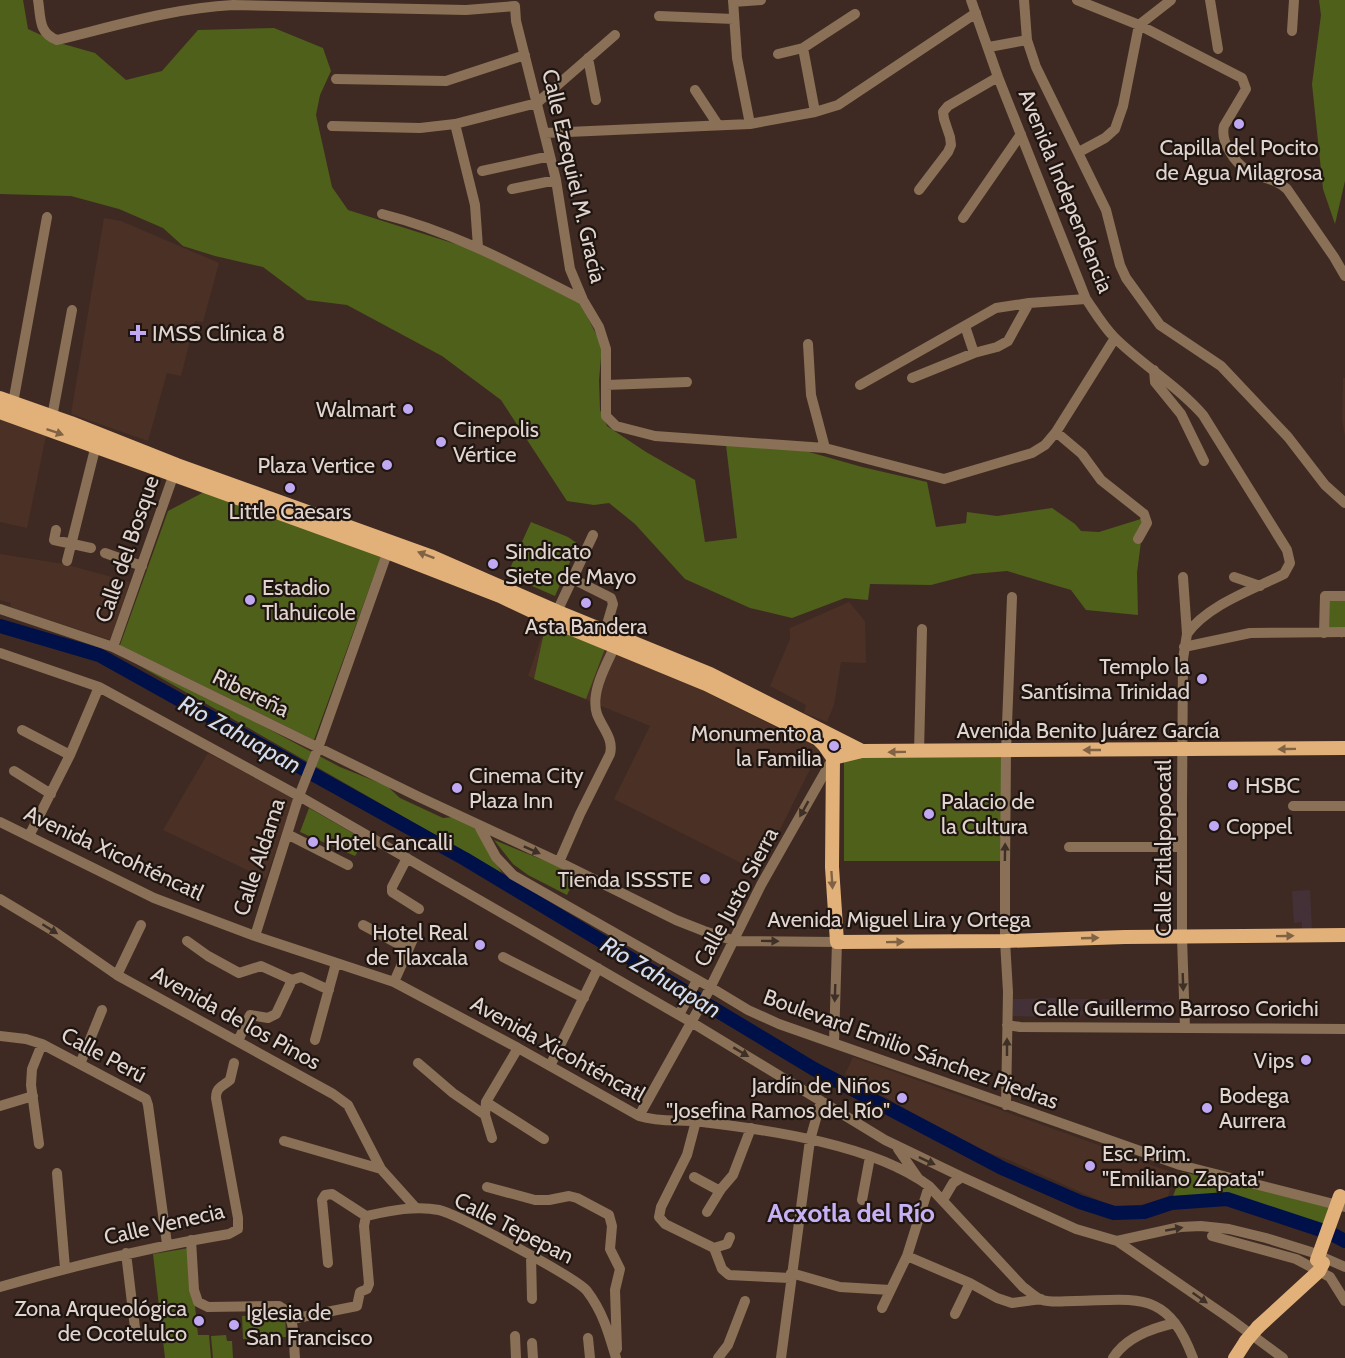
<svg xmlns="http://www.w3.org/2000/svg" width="1345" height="1358" font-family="Cabin,sans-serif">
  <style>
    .commercial { fill: #443138 }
    .built { fill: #4b3025 }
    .green { fill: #4f601b }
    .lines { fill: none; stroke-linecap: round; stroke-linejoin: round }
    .river { stroke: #001049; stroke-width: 14 }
    .minor { stroke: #897056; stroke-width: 10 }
    .major { stroke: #e2b079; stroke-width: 14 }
    .major-bridge { stroke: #e2b079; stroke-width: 14 }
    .oneway { fill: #806245 }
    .oneway2 { fill: #3e3026 }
    .poi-dot { fill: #c1a8f3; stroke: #1e1511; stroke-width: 2 }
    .labels { text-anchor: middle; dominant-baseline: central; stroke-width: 4.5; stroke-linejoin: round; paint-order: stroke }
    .poi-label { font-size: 22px; fill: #e1d4ce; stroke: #1e1511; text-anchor: start }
    .street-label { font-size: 22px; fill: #e1d4ce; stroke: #1e1511 }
    .water-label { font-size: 24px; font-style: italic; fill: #d2dcee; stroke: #1e1511 }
    .quarter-label { font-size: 26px; font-weight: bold; fill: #c8b0f6; stroke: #1e1511 }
  </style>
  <rect width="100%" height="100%" fill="#3e2a22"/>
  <path class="commercial" d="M1310 890 1312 929 1302 930V922L1294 923 1292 891Z
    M1059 998 1064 1003H1067L1071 999H1089L1094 1003H1098L1102 999H1120L1124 1003H1129L1133 1000H1152L1160 1004 1163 1002 1170 1001 1169 1019H1154L1146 1014 1141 1018H1123L1116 1014 1110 1018H1093L1088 1013H1084L1079 1018 1061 1017 1057 1013H1053L1048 1017 1013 1016V999Z"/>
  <path class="built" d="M104 218 121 221 219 263 203 322 195 321 181 376 167 373 148 441 71 414Z
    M1343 378H1345V437L1342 420Z
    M0 419 46 436 27 528 0 522Z
    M0 554 64 564 130 582 110 640 10 607 11 603 0 600Z
    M849 602 865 621 866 663 841 662 834 705 827 722 804 713 806 705 770 686 790 639V628Z
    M546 623 622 650 820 749 759 872 614 799 650 726 528 676Z
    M208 753 294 798 266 879 163 830Z
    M853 1057 1118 1152 1119 1155 1126 1158 1129 1157 1174 1173 1168 1198 1136 1206 1119 1207 1107 1204 1009 1160 970 1146 845 1074Z"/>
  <path class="green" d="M0 0H23L28 29 56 42 95 53 126 80 162 71 198 30 274 28 323 48 331 71 320 95 316 115 332 187 348 210 481 252 581 304 602 346 599 380 600 410 607 426 646 452 695 480 705 542 737 538 726 445 802 450 862 467 927 482 936 527 966 523 967 512 997 516 1052 508 1075 524 1081 531 1099 532 1144 518 1137 573 1138 615 1086 610 1071 590 1007 571 973 574 931 585 870 584 868 600 845 598 792 618 750 608 685 579 635 524 609 503 594 505 567 501 501 400 442 356 347 305 307 300 263 267 215 256 183 246 163 228 119 209 71 196 0 194Z
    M1319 0H1345V181L1335 224 1323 189 1312 84 1321 15Z
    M204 492 381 556 314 740 120 645 168 511Z
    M531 522 568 537 578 544 555 596 507 575Z
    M1325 596H1345V636L1341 638 1339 632 1324 633Z
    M546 623 606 646 586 699 534 679Z
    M119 654 180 682 340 767 387 786 400 798 443 818 454 817 472 824 502 873Z
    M844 757H1002L1003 861H844Z
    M309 808 365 840 355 856 300 832Z
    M494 840 577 874 567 895 528 875 513 864Z
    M1182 1172 1332 1205 1327 1227 1261 1204 1215 1196 1172 1199Z
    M189 1248 198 1335H209L211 1358H165L153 1254Z
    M285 1313 286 1337 243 1339 242 1316Z
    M226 1335 227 1341H232L233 1358H213L211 1336Z"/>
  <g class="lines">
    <path class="river" d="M0 626 99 655 465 859 814 1069 1002 1168 1080 1202 1114 1213 1144 1212 1171 1203 1227 1199 1330 1233 1345 1241"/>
    <path class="minor" d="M38 0C41 17 38 33 57 40 115 26 173 8 233 5L466 10 515 6
      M733 0 737 58 750 124
      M971 0 998 77 1086 299C1095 312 1103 326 1114 337 1142 365 1177 385 1203 415L1287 550 1290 563 1284 574C1254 589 1207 605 1187 634
      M1024 0 1027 40 1036 67 1106 210 1120 265 1126 278 1160 325 1221 366 1288 437 1325 485 1345 503
      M1077 0 1139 25 1242 78 1246 89 1224 126C1220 142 1235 163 1248 171 1262 179 1274 177 1287 189L1334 257 1345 276
      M1210 0 1218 49
      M733 2 761 0
      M515 6 516 21 556 180 570 269 583 300 599 327 606 349V416L616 426 655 436 825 448 944 479 1032 453 1045 445 1056 432 1115 338
      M659 16 734 19
      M1292 31 1294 0
      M989 47 1027 40
      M803 48 815 112
      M778 54 803 48 855 14
      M588 58 596 100
      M336 79 446 81 525 55
      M695 90 718 125
      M455 124 475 205 478 247
      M332 126 420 128 455 124 537 103 615 35
      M545 133 750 124 815 112 838 105 976 13
      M1079 152 1105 138 1115 129 1123 106 1139 25 1171 0
      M482 171 550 156
      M512 189 556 180
      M919 190 948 152 951 145 950 137 944 119 943 112 948 106 998 77
      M382 214C454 232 518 267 583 300
      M963 218 1021 134
      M965 326 974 353
      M808 344 811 395 825 448
      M1154 370 1155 382 1181 414 1204 461
      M912 378 974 353 997 347 1008 341 1029 303
      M606 385 687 382
      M860 385 996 308 1029 303 1086 299
      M13 403 47 217
      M52 417 72 310
      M1056 432 1082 454 1101 480 1144 514 1147 523 1138 539
      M56 530 54 540 91 548
      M105 553 142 566
      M67 561 94 453 93 439
      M1183 577 1187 634 1183 659 1182 800V937L1185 1028
      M1234 577 1260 586
      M573 579 611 598 613 604 603 638
      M0 609 113 647 419 797 559 862 676 920 704 931 735 941 837 942 834 1043
      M554 618 593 535
      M1324 633 1325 596H1345
      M113 647 176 468
      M1184 647 1250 633 1345 632
      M0 653 99 687 299 796 691 1022 885 1140 962 1177 1076 1229 1117 1241 1180 1227 1201 1226 1229 1229 1266 1238 1311 1252 1345 1267
      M22 730 70 755
      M919 752 922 629
      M14 771 51 794
      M1293 806H1345
      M0 822 154 898 255 936 394 982 518 1048 639 1116C663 1123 678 1119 702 1122 770 1130 874 1145 929 1186L1023 1287C1029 1291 1036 1298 1042 1300 1052 1303 1064 1301 1075 1301 1137 1300 1167 1289 1193 1358
      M479 826 496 857 513 875 710 987 748 1010 779 1024 1180 1165 1345 1207
      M287 834 348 865
      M29 836 70 755 99 687
      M1069 847H1182
      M407 858 392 887V892L419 909
      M559 862 580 814 610 754C614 738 602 728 597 714 590 693 606 665 615 646
      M0 899 55 932 117 975 333 1094 348 1105 381 1169 416 1208
      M363 925 408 949
      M255 936 299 796 318 748 390 545
      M187 941 208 956 239 973 261 966 292 980
      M503 957 584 998
      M117 975 141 925
      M394 982 413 939
      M679 1015 697 980
      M1007 1025 1020 1027 1345 1029
      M0 1036 26 1039 42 1044 146 1099 148 1105 167 1244
      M315 1040 336 963
      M238 1041 250 1015 268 1018 276 1014 292 980 301 977 329 990
      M418 1063 453 1093 485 1115
      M80 1064 102 1010
      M550 1066 598 968
      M486 1102 544 1139
      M1006 1105 1008 992 1005 941V868L1006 750 1012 597
      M0 1106 33 1096
      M639 1116 707 994 761 885 833 758
      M696 1121 687 1155 661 1207 659 1217 665 1224 714 1248
      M492 1138 485 1115 486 1102 518 1048
      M284 1141 381 1169
      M39 1144 31 1085 32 1069 42 1044
      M898 1149 918 1178
      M57 1173 65 1268
      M694 1177 720 1191
      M487 1187 535 1200H549L569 1196 577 1198 609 1215 612 1226 610 1249 620 1269 615 1290 617 1349
      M862 1200 870 1157
      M943 1200 953 1183 962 1177
      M707 1212 721 1189 733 1175 751 1128
      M366 1216C389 1211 415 1205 439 1210 457 1214 577 1278 587 1291 603 1312 609 1334 616 1358
      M1212 1236 1296 1259 1330 1277 1345 1301
      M191 1240 194 1290 198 1302 208 1307 279 1306C297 1315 293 1340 295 1358
      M1117 1241 1229 1318 1283 1358
      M714 1248 722 1269 729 1275 790 1278
      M714 1248 727 1244 730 1237
      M126 1253 135 1328
      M531 1256 532 1299
      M907 1256 970 1283 997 1298 1012 1303 1041 1299
      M328 1263 322 1200 325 1195 332 1194 366 1216
      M791 1273 840 1287 890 1290
      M0 1287C76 1265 150 1247 229 1234L238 1229V1218L216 1098C216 1087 223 1086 230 1080L234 1063
      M882 1308 907 1256 929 1186
      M955 1314 970 1283
      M292 1319 357 1306 360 1292 367 1289 369 1284 364 1226 366 1216
      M515 1336 516 1358
      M588 1338 590 1358
      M532 1343 533 1358
      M718 1358 728 1345 745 1301
      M781 1358 810 1140 821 1101
      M1113 1358C1126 1337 1152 1328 1175 1323"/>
    <path class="major" d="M0 398 71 423 177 465 430 556 558 612 710 674 862 751
      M0 412 387 552 500 596 553 621 706 684 818 739 824 745 833 758
      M833 758 832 867 837 942 1005 941 1125 937 1345 935
      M833 758 862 751 1345 748
      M1258 1327 1319 1271 1323 1263
      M1235 1358 1246 1341"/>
    <path class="major-bridge" d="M1317 1260 1340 1196
      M1246 1341 1258 1327"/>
  </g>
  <defs><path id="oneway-solid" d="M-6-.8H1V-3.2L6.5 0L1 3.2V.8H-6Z" transform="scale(1.5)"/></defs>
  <g class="oneway">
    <use href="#oneway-solid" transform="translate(55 432) rotate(19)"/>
    <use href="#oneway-solid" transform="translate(426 555) rotate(-159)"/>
    <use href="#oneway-solid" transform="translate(1287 749) rotate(179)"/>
    <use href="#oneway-solid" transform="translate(1092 750) rotate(-180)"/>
    <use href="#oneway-solid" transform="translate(897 752) rotate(179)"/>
    <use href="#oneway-solid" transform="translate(832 880) rotate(86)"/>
    <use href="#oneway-solid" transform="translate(1285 936) rotate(-1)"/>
    <use href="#oneway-solid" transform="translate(1090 938) rotate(-2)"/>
    <use href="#oneway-solid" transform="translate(895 942) rotate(-1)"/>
  </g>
  <g class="oneway2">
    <use href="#oneway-solid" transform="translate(804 809) rotate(119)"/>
    <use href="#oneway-solid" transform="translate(532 850) rotate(24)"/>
    <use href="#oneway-solid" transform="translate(1005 852) rotate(-89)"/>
    <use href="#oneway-solid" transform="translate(50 929) rotate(32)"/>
    <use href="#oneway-solid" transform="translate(770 941) rotate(1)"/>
    <use href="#oneway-solid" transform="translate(1183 982) rotate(88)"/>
    <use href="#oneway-solid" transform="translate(835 993) rotate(92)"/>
    <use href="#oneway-solid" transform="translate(1007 1047) rotate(-90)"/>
    <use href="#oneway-solid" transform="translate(741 1052) rotate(31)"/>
    <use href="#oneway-solid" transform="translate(927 1161) rotate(25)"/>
    <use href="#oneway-solid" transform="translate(1174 1229) rotate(-10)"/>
    <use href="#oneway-solid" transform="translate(1200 1298) rotate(35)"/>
  </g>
  <g class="poi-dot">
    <circle cx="1239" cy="124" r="6"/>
    <path d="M135 324h6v6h6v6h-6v6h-6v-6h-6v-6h6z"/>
    <circle cx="408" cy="409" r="6"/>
    <circle cx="441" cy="442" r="6"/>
    <circle cx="387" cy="465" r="6"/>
    <circle cx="290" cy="488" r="6"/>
    <circle cx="493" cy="564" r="6"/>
    <circle cx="250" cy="600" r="6"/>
    <circle cx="586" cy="603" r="6"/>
    <circle cx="1202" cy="679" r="6"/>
    <circle cx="834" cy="746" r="6"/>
    <circle cx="1233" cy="785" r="6"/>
    <circle cx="457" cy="788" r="6"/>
    <circle cx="929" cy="814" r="6"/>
    <circle cx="1214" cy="826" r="6"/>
    <circle cx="313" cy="842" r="6"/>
    <circle cx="705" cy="879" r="6"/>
    <circle cx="480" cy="945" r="6"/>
    <circle cx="1306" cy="1060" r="6"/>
    <circle cx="902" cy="1098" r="6"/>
    <circle cx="1207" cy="1108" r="6"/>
    <circle cx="1090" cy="1166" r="6"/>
    <circle cx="199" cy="1321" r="6"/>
    <circle cx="234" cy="1325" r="6"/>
  </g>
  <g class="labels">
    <g class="poi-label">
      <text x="1239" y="147" text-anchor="middle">Capilla del Pocito<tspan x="1239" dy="25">de Agua Milagrosa</tspan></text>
      <text x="152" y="333">IMSS Clínica 8</text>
      <text x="396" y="409" text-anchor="end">Walmart</text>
      <text x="453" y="429">Cinepolis<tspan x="453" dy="25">Vértice</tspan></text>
      <text x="375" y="465" text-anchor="end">Plaza Vertice</text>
      <text x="290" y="511" text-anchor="middle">Little Caesars</text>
      <text x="505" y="551">Sindicato<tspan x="505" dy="25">Siete de Mayo</tspan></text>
      <text x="262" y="587">Estadio<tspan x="262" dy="25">Tlahuicole</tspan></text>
      <text x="586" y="626" text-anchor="middle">Asta Bandera</text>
      <text x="1190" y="666" text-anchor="end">Templo la<tspan x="1190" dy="25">Santísima Trinidad</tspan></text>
      <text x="822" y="733" text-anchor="end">Monumento a<tspan x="822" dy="25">la Familia</tspan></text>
      <text x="469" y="775">Cinema City<tspan x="469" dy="25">Plaza Inn</tspan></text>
      <text x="1245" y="785">HSBC</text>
      <text x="941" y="801">Palacio de<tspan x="941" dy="25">la Cultura</tspan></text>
      <text x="1226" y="826">Coppel</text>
      <text x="325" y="842">Hotel Cancalli</text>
      <text x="693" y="879" text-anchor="end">Tienda ISSSTE</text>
      <text x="468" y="932" text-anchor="end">Hotel Real<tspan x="468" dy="25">de Tlaxcala</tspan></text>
      <text x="1294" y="1060" text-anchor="end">Vips</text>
      <text x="890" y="1085" text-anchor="end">Jardín de Niños<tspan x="890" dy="25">"Josefina Ramos del Río"</tspan></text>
      <text x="1219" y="1095">Bodega<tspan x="1219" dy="25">Aurrera</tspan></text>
      <text x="1102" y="1153">Esc. Prim.<tspan x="1102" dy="25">"Emiliano Zapata"</tspan></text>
      <text x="187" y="1308" text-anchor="end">Zona Arqueológica<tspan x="187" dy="25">de Ocotelulco</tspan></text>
      <text x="246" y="1312">Iglesia de<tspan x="246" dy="25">San Francisco</tspan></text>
    </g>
    <g class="street-label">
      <text transform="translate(574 176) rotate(77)">Calle Ezequiel M. Gracía</text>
      <text transform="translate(1066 191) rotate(68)">Avenida Independencia</text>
      <text transform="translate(127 549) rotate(-71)">Calle del Bosque</text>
      <text transform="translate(251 693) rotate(26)">Ribereña</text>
      <text x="1088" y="730">Avenida Benito Juárez García</text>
      <text transform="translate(1163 848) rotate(-90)">Calle Zitlalpopocatl</text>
      <text transform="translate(114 853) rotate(25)">Avenida Xicohténcatl</text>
      <text transform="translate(259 857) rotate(-72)">Calle Aldama</text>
      <text transform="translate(736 897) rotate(-62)">Calle Justo Sierra</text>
      <text x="899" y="919">Avenida Miguel Lira y Ortega</text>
      <text x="1176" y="1008">Calle Guillermo Barroso Corichi</text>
      <text transform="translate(236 1018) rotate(29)">Avenida de los Pinos</text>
      <text transform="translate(558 1049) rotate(29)">Avenida Xicohténcatl</text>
      <text transform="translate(911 1049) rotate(20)">Boulevard Emilio Sánchez Piedras</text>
      <text transform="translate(104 1055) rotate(28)">Calle Perú</text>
      <text transform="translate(164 1224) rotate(-13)">Calle Venecia</text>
      <text transform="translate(514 1228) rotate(27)">Calle Tepepan</text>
    </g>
    <g class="water-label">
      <text transform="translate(240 734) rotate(29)">Río Zahuapan</text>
      <text transform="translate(661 977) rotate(31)">Río Zahuapan</text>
    </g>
    <g class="quarter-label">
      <text x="851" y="1213">Acxotla del Río</text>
    </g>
  </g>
</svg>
